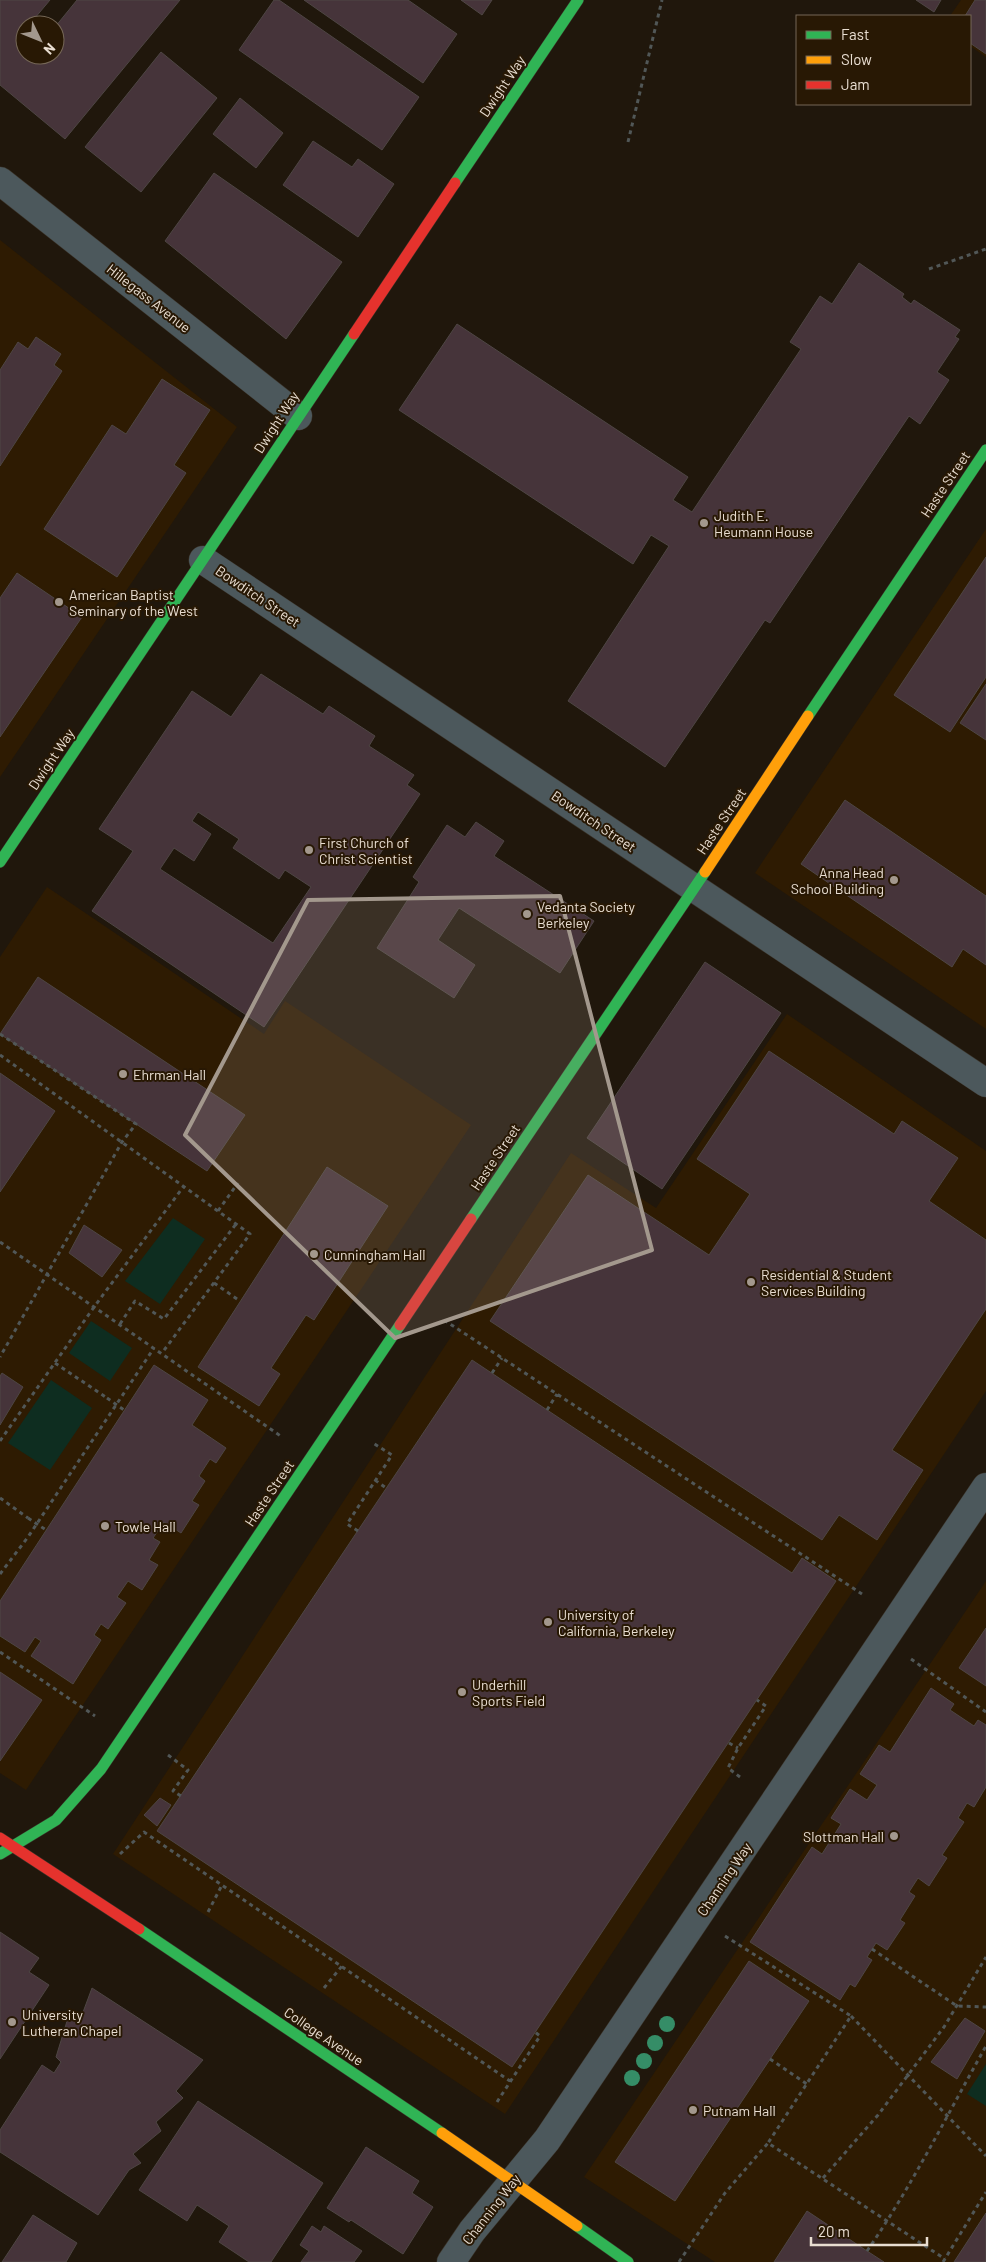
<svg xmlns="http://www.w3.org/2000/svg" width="986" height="2262" font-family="Barlow,sans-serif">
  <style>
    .built { fill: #2e1b02 }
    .green { fill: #0e2d20 }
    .building { fill: #46343a; stroke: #4e4644; fill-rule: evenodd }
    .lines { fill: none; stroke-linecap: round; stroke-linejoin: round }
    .street-casing { stroke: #3a3329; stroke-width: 29 }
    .fast-casing { stroke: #3a3329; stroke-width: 12 }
    .slow-casing { stroke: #3a3329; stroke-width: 12 }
    .jam-casing { stroke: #3a3329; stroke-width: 12 }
    .path { stroke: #515757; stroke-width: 3; stroke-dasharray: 4 4; stroke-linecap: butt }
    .street { stroke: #4c585c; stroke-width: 28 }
    .fast { stroke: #30b455; stroke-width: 11 }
    .slow { stroke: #ff9f0a; stroke-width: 11 }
    .jam { stroke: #e5322d; stroke-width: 11 }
    .path-bridge { stroke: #515757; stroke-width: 3; stroke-dasharray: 4 4; stroke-linecap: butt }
    .tree { fill: #358d67 }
    .marked { fill: #a3988d; fill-opacity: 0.2; stroke: #a3988d; stroke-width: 4; stroke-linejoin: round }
    .poi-dot { fill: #a3988d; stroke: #281804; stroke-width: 2 }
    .labels { text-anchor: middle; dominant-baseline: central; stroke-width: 4; stroke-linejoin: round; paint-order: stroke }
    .street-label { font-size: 14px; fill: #e9ded2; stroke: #281804 }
    .poi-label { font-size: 14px; fill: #e9ded2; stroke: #281804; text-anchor: start }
  </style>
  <rect width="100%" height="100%" fill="#20170c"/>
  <path class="built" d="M961 0H986V57L970 46V16H950Z
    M0 240 237 427 0 777Z
    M986 529V1029L755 873Z
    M47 887 264 1034 285 1001 471 1125 26 1790 0 1773V957Z
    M787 1014 986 1151V1391L505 2114 113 1854 571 1153 656 1208Z
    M986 1581V2262H715L584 2177Z"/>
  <path class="green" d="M173 1218 205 1239 160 1304 125 1281Z
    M91 1321 132 1348 110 1381 69 1353Z
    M51 1380 92 1408 50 1470 8 1443Z
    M986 2064V2106L967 2094Z"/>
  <path class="building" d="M0 0H50L29 25H25V30L18 38 25 43V55H55V27L77 0H180L65 139 0 85Z
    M274 0H279L419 97 382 150 239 50Z
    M304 0H408L457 34 423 83Z
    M461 0H492L482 15Z
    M916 0H941L934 12Z
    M975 0H986V54L970 43V16H965Z
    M161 52 217 98 141 192 85 147Z
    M240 98 283 133 256 168 213 134Z
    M313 141 352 167 358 159 394 184 358 237 283 185Z
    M214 173 342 262 286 339 165 241Z
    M859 263 904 294 902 297 911 304 914 300 960 330 955 337 959 339 937 372 949 380 920 424 909 416 770 623 765 620 665 767 568 701 669 546 651 535 633 564 399 410 457 324 688 477 673 500 692 512 801 349 790 342 820 296 832 304Z
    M36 337 61 354 54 365 62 371 0 466V370L18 342 28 349Z
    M162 379 210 410 174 465 186 473 117 577 44 529 112 425 126 434Z
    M986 557V677L950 732 894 695Z
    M17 573 82 617 0 737V598Z
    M261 674 323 714 329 706 375 736 369 746 414 775 407 785 420 794 264 1027 92 911 133 851 99 829 192 691 231 717ZM198 812 239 839 233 848 279 879 285 870 311 887 273 943 160 869 174 848 194 861 211 834 192 821Z
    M986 684V740L960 723Z
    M845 800 986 896V965L963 949 952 967 801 864Z
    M476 822 504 841 494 856 594 921 560 973 459 908 438 940 475 965 454 998 377 948 419 882 413 877 447 825 465 837Z
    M705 962 781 1013 662 1189 587 1138Z
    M38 977 245 1115 207 1171 0 1034Z
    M769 1051 894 1134 902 1121 958 1158 929 1201 986 1240V1309L892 1450 923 1470 877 1540 839 1515 822 1540 490 1321 588 1175 709 1255 750 1194 697 1159Z
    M0 1073 55 1111 0 1192Z
    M327 1167 388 1206 314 1320 306 1315 271 1368 280 1374 259 1406 198 1367Z
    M84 1225 122 1250 102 1277 69 1253Z
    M472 1360 792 1573 802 1558 836 1581 512 2067 157 1831Z
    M154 1365 208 1400 192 1425 226 1448 216 1463 210 1459 199 1476 205 1481 192 1501 199 1505 181 1533 164 1522 153 1538 160 1542 149 1560 158 1565 142 1590 128 1581 117 1597 126 1603 108 1629 101 1624 94 1635 101 1640 73 1684 31 1656 41 1641 35 1637 25 1652 0 1636V1601Z
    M2 1373 23 1387 0 1425V1376Z
    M986 1628V1686L959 1668Z
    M0 1672 42 1700 0 1761Z
    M931 1688 954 1704 950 1710 974 1726 978 1720 986 1725V1787L974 1807 967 1803 958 1818 964 1822 942 1855 947 1858 929 1886 918 1878 909 1892 915 1896 900 1920 905 1923 887 1950 876 1943 867 1957 872 1960 855 1987 850 1984 840 2000 750 1942 812 1847 822 1854 841 1824 831 1818 850 1789 867 1800 877 1785 860 1774 879 1745 890 1752Z
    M160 1798 171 1805 157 1826 144 1815Z
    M0 1932 39 1958 29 1972 49 1985 0 2059Z
    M749 1961 809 2001 675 2201 615 2162Z
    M92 1988 203 2060 176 2091 183 2098 156 2122 161 2131 133 2154 141 2163 129 2170 98 2215 0 2152V2130L42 2065 54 2073 61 2062 56 2057 68 2018 79 2023Z
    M965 2018 985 2031 957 2079 931 2062Z
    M198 2101 323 2183 271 2262H249L219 2242 229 2226 197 2205 187 2221 139 2190Z
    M366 2147 419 2181 412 2193 433 2207 403 2254 351 2220 349 2222 327 2208Z
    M807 2211 867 2251 884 2262H774Z
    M986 2213V2262H954Z
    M33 2215 77 2243 66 2262H2Z
    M312 2226 321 2232 324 2226 362 2251 354 2262H301L309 2251 300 2245Z"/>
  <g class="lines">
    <g class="street-casing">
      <path id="street" d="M0 181 298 416
        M203 560 986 1083
        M451 2262 472 2231 547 2140 986 1487"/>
    </g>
    <g class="fast-casing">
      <path id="fast" d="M455 183 578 0
        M808 716 986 450
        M0 862 354 334
        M471 1219 705 872
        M0 1854 56 1820 101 1769 400 1325
        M139 1929 442 2133
        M577 2226 628 2262"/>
    </g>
    <g class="slow-casing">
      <path id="slow" d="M705 872 808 716
        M442 2133 577 2226"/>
    </g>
    <g class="jam-casing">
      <path id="jam" d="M354 334 455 183
        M400 1325 471 1219
        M0 1838 139 1929"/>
    </g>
    <path class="path" d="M628 142 662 0
      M929 269 986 249
      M0 1034 136 1124 122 1142 0 1357
      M0 1055 250 1234 162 1353
      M218 1211 238 1183
      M0 1242 282 1437
      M214 1283 240 1301
      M444 1320 862 1594
      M120 1324 135 1301 164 1319 236 1224
      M55 1363 107 1398
      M492 1373 502 1358
      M547 1410 557 1394
      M0 1441 94 1307 184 1186
      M375 1480 386 1488
      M0 1498 28 1518
      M358 1531 347 1524 392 1455 373 1443
      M0 1574 28 1537 154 1348
      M0 1652 95 1716
      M911 1659 986 1712
      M729 1743 738 1748
      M168 1755 188 1770 173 1791 181 1796
      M740 1777 728 1768 738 1748 766 1706 757 1700
      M120 1854 144 1832 510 2081
      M208 1912 222 1885
      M725 1936 851 2016 768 2143 945 2259
      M872 1949 957 2006 986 2007
      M324 1988 342 1966
      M851 2016 986 2156
      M770 2059 807 2084
      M497 2102 540 2036 535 2032
      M823 2178 878 2115 944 2027 986 1957
      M867 2251C912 2186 947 2115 986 2046
      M679 2262 725 2193 768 2143
      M943 2262 986 2192"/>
    <use href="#street" class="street"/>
    <use href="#fast" class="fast"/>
    <use href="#slow" class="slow"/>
    <use href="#jam" class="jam"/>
    <path class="path-bridge" d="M107 1398 124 1410
      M28 1518 46 1530"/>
  </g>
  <g class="tree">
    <circle cx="667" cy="2024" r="8"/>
    <circle cx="655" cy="2043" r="8"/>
    <circle cx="644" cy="2061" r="8"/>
    <circle cx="632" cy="2078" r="8"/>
  </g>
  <path class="marked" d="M560 896 652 1250 395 1338 185 1135 308 900Z"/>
  <g class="poi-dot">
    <circle cx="704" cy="523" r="5"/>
    <circle cx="59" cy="602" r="5"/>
    <circle cx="309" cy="850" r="5"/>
    <circle cx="894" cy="880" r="5"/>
    <circle cx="527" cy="914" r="5"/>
    <circle cx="123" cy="1074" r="5"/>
    <circle cx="314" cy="1254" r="5"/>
    <circle cx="751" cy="1282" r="5"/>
    <circle cx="105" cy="1526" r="5"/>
    <circle cx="548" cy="1622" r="5"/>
    <circle cx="462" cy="1692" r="5"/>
    <circle cx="894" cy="1836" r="5"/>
    <circle cx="12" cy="2022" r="5"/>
    <circle cx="693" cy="2110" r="5"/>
  </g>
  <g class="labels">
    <g class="street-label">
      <text transform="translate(502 86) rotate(-56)">Dwight Way</text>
      <text transform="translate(149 298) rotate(38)">Hillegass Avenue</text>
      <text transform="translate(276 422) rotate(-57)">Dwight Way</text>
      <text transform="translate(945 484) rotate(-56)">Haste Street</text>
      <text transform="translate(258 596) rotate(34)">Bowditch Street</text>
      <text transform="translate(51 759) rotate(-56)">Dwight Way</text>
      <text transform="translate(594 821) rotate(34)">Bowditch Street</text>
      <text transform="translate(721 821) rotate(-56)">Haste Street</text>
      <text transform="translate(495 1157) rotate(-56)">Haste Street</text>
      <text transform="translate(269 1493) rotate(-56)">Haste Street</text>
      <text transform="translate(724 1879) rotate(-56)">Channing Way</text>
      <text transform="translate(324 2036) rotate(34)">College Avenue</text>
      <text transform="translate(491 2209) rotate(-52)">Channing Way</text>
    </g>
    <g class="poi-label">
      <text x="714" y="515">Judith E.<tspan x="714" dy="16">Heumann House</tspan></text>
      <text x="69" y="594">American Baptist<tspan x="69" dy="16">Seminary of the West</tspan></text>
      <text x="319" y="842">First Church of<tspan x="319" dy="16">Christ Scientist</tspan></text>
      <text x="884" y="872" text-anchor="end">Anna Head<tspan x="884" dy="16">School Building</tspan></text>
      <text x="537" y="906">Vedanta Society<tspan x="537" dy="16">Berkeley</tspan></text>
      <text x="133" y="1074">Ehrman Hall</text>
      <text x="324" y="1254">Cunningham Hall</text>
      <text x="761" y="1274">Residential &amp; Student<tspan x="761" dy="16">Services Building</tspan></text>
      <text x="115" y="1526">Towle Hall</text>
      <text x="558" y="1614">University of<tspan x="558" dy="16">California, Berkeley</tspan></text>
      <text x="472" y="1684">Underhill<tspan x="472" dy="16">Sports Field</tspan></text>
      <text x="884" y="1836" text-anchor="end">Slottman Hall</text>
      <text x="22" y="2014">University<tspan x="22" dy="16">Lutheran Chapel</tspan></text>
      <text x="703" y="2110">Putnam Hall</text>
    </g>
  </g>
  <rect x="796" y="15" width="175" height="90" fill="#281804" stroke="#756756"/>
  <rect x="806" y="31" width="25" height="8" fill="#30b455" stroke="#756756"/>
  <text x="841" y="40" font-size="15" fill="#e9ded2">Fast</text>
  <rect x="806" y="56" width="25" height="8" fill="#ff9f0a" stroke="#756756"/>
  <text x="841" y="65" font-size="15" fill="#e9ded2">Slow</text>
  <rect x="806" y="81" width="25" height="8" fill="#e5322d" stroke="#756756"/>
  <text x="841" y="90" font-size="15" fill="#e9ded2">Jam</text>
  <g transform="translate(40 40) rotate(133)"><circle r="24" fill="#281804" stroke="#756756"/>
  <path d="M0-4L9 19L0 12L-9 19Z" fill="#a3988d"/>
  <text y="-8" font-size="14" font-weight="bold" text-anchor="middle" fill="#e9ded2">N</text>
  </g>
  <path d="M811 2237v8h116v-8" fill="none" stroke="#e9ded2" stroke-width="2.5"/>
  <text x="818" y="2237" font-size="15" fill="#e9ded2" stroke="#281804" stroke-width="4" paint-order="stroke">20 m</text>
</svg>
